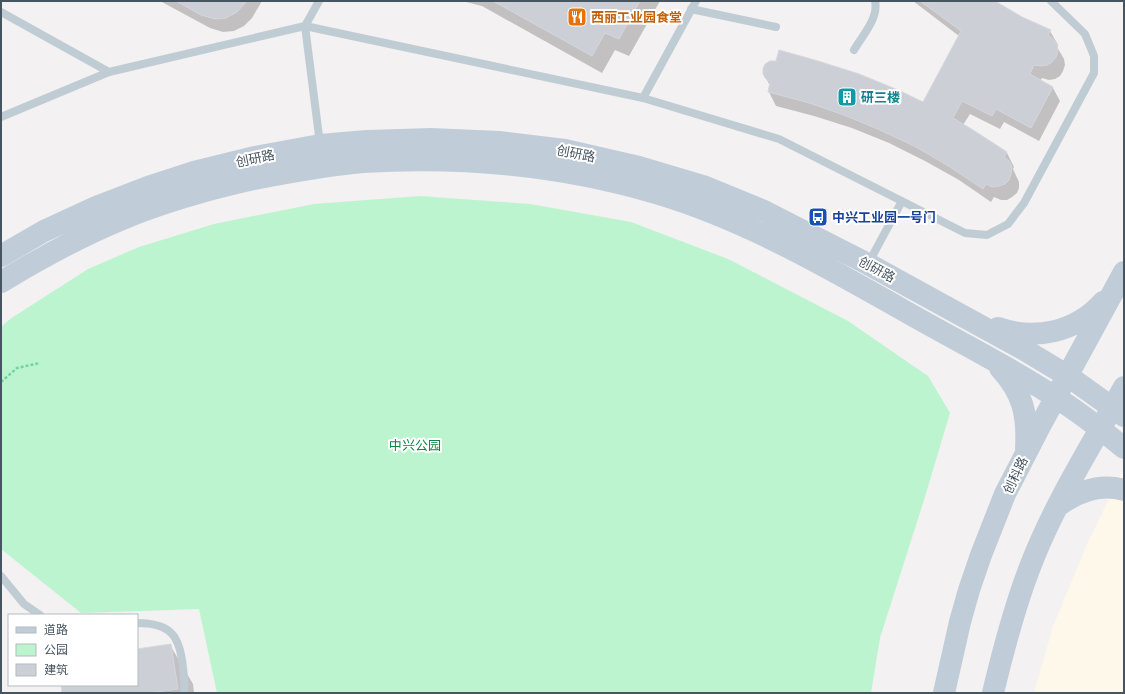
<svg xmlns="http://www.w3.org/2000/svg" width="1125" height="694" font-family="'Exo 2','Noto Sans SC',sans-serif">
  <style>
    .commercial { fill: #fef8ea }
    .green { fill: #bcf4d0 }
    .shadow { fill: #0003 }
    .building { fill: #ccd0d6; stroke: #d4d7dd }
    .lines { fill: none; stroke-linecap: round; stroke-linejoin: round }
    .path { stroke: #70d6a1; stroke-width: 2.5; stroke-dasharray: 3 2; stroke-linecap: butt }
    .lane { stroke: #c0ccd4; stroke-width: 8 }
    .secondary { stroke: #c0cdd9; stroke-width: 22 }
    .labels { text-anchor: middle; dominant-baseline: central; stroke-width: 4; stroke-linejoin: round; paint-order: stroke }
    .food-label { font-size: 13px; font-weight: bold; fill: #c56008; stroke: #fff; text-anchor: start }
    .culture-label { font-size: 13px; font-weight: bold; fill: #0d838f; stroke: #fff; text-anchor: start }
    .street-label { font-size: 13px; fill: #475560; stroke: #fff }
    .transit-label { font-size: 13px; font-weight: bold; fill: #164399; stroke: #fff; text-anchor: start }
    .park-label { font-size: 13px; fill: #0e8546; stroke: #fff }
  </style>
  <rect width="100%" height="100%" fill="#f3f1f1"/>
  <path class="commercial" d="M1124 468V693H1034L1053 626 1087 544Z"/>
  <path class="green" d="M420 196 530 204 631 222 728 259 848 321 928 376 950 413 924 500 880 638 871 693H217L199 609 81 613 1 549V327L10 319 88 269 139 247 214 224 314 204Z"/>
  <path class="shadow" d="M160 1H262L252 18 244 26 234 31 223 32 210 28Z
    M462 1H660L629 56 615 50 602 73 482 6Z
    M913 1H993L1022 17 1050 31 1058 45 1057 47 1064 59 1065 65 1063 71 1060 76 1055 79 1049 80 1042 78 1040 81 1053 88 1060 101 1039 141 1004 122 1000 129 970 114 963 125 1007 153 1014 167 1013 169 1019 182V188L1017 193 1012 197 1007 200H1001L994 197 991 202 959 180 925 161 889 143 852 128 814 116 776 106 769 92 770 86 764 74 923 104 959 36Z
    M170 645 193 684 194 693H63L62 685H137V650Z"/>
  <path class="building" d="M176 1H247L237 12 226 18 215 19 201 15Z
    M493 1H640L619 39 605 33 592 56Z
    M920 1H995L1022 17 1051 30 1048 35 1053 39 1057 45 1058 51 1056 57 1052 62 1047 65 1041 66 1034 65 1030 74 1053 87 1031 128 996 109 992 116 962 101 953 118 973 130 1007 152 1004 157 1009 161 1012 167 1011 174 1009 180 1005 184 999 186 992 187 986 184 983 189 950 167 916 147 880 130 844 115 806 102 768 92 770 82 766 79 763 74V69L765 64 770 61H776L779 50 818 61 859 74 898 90 923 102 961 31Z
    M171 644 178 689 150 693H62L61 685H137V649Z"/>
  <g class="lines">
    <path class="path" d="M1 382 17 368 40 363"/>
    <path class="lane" d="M319 1 305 26 320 144
      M691 9 776 27
      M1 12 109 72
      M854 50C862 36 879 18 875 1
      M643 98 696 1
      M1 117 109 72 305 26 643 98 779 139 965 233 987 235 1008 224 1024 203 1094 73V56L1085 34 1051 1
      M868 264 902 201
      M1 576 24 604 40 615
      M137 623C171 623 180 636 183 668 184 676 185 685 184 693"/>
    <path class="secondary" d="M1 256 44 231 96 207 148 187 194 172 255 157 320 145 367 141 431 139 499 142 565 150 639 167 703 186 764 211 868 264 1023 349 1068 376 1124 416
      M1 282C39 259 79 237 120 220 163 202 209 189 254 179 290 172 326 165 363 162 464 156 562 165 659 194 749 221 836 272 917 318 963 344 1011 368 1055 397 1079 412 1102 430 1124 448
      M998 328C1035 341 1076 332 1103 302
      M1000 368C1023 393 1028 415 1026 448
      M1058 506C1077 492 1100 483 1124 490
      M944 693 960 622 969 590 981 555 1005 494 1040 426 1124 272
      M993 693C1003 651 1014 608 1030 567 1054 504 1091 446 1124 387"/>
  </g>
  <defs>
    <g id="restaurant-square" transform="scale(1)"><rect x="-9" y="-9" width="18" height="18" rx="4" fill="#e8710a" stroke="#fff"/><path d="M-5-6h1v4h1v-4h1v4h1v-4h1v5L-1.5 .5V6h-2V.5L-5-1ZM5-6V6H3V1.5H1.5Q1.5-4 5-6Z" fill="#fff"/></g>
    <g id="building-square" transform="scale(1)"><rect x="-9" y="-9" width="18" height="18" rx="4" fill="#0f9aa8" stroke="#fff"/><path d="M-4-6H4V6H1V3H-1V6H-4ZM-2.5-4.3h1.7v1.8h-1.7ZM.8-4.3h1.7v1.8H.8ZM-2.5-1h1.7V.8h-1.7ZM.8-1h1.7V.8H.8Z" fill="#fff"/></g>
    <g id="bus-square" transform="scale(1)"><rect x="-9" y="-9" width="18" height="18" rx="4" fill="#1a4fb4" stroke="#fff"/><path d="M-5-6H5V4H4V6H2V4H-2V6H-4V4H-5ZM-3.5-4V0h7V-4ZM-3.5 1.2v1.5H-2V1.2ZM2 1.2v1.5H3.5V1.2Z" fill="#fff"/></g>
  </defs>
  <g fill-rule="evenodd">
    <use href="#restaurant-square" x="577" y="17"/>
    <use href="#building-square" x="847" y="97"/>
    <use href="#bus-square" x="818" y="217"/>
  </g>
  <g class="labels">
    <g class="food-label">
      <text x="591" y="17">西丽工业园食堂</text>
    </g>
    <g class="culture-label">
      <text x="861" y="97">研三楼</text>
    </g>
    <g class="street-label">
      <text transform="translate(576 153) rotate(11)">创研路</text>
      <text transform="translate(255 158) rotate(-12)">创研路</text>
      <text transform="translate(877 269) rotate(28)">创研路</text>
      <text transform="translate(1015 475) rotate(-64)">创科路</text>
    </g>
    <g class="transit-label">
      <text x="832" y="217">中兴工业园一号门</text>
    </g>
    <g class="park-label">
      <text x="415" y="445">中兴公园</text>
    </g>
  </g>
  <rect width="1125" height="694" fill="none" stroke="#475560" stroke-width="4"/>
  <rect x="8" y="614" width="130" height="72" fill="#ffffff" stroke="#b5bbbf"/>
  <rect x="16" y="627" width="20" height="6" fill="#c0cdd9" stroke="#b5bbbf"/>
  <text x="44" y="634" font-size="12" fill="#475560">道路</text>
  <rect x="16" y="644" width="20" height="12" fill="#bcf4d0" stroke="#b5bbbf"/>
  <text x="44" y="654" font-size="12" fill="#475560">公园</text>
  <rect x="16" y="664" width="20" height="12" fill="#ccd0d6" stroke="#b5bbbf"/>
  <text x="44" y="674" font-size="12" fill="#475560">建筑</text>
</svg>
